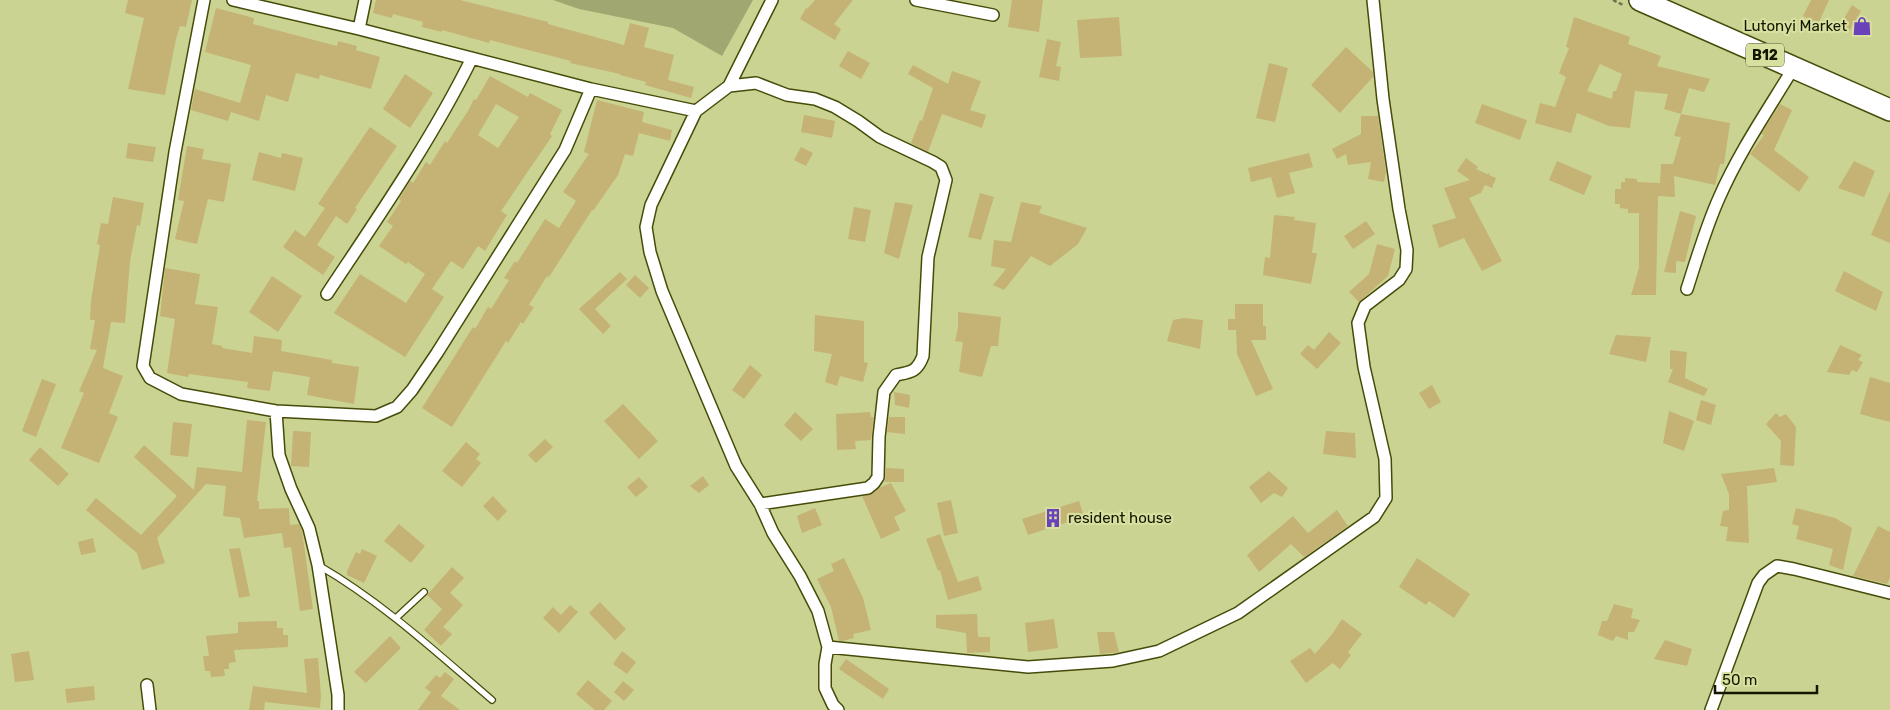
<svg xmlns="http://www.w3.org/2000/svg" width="1890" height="710" font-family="Rubik,sans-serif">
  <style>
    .green { fill: #a0a771 }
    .building { fill: #c4b374; fill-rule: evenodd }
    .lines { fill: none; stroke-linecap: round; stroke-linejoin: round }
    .lane-casing { stroke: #464b08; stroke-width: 8 }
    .street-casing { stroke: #464b08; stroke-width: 14 }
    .highway-casing { stroke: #464b08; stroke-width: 24 }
    .path { stroke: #6f7449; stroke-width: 2.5; stroke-dasharray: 4 2.5; stroke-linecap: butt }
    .lane { stroke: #fff; stroke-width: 5.5 }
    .street { stroke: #fff; stroke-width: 11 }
    .highway { stroke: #fff; stroke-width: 21 }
    .labels { text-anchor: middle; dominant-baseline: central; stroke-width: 4.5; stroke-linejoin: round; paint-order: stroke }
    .shield { fill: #d8e0a0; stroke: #4f5330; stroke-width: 1 }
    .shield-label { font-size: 14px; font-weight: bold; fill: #141600 }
    .poi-label { font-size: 15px; fill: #141600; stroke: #d8e0a0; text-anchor: end }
  </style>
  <rect width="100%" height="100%" fill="#cbd393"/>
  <path class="green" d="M553 0H753L722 56 673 28 579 9Z"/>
  <path class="building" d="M128 0H192L186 27 180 26 176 39 165 95 128 89 144 18 125 13Z
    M376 0H460L548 22V24L624 45 630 23 649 28 644 47 674 55 668 80 694 87 691 98 645 85 646 82 620 75V74L570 63 571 61 490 40 489 43 442 30V32L422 27 423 22 393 14 392 18 373 13Z
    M815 0H853L834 24 841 29 835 40 800 19 806 8 807 9Z
    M1012 0H1043L1039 32 1008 27Z
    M1811 0H1829L1819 22H1814L1803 16Z
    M1852 5 1861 11 1850 30 1840 25Z
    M216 8 254 18 253 24 337 46 338 41 357 46 356 50 380 57 371 89 320 75 319 79 296 73 288 102 266 95 259 121 231 112 228 121 191 110 195 89 240 103 251 65 205 52Z
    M1119 17 1122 56 1080 58 1077 20Z
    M1574 17 1630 37 1628 44 1661 56 1657 66 1710 79 1704 92 1689 88 1681 114 1664 109 1668 94 1635 91 1630 128 1609 126 1577 113 1571 133 1535 123 1540 103 1555 107 1566 77 1559 73 1569 48 1566 47ZM1600 64 1622 74 1616 91H1613L1612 99 1587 91Z
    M1047 39 1061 42 1056 66 1061 67 1059 81 1039 77Z
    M1346 47 1373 72V77L1340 113 1311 85Z
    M848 51 870 63 861 79 839 66Z
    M1269 63 1288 68 1275 122 1256 118Z
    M913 65 948 84 952 71 981 81 970 110 986 115 982 128 942 114 928 152 911 143 920 120 922 121 933 88 908 74Z
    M405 74 433 93 410 128 383 109Z
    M490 76 528 97 530 93 562 110 550 134 552 136 501 211 507 215 485 251 478 246 463 269 451 261 432 289 444 297 405 357 334 313 360 274 406 303 425 274 408 262 406 264 379 246 393 226 387 222 401 201 399 199 410 181 413 183 426 162 430 165 445 141 447 143 468 111 474 99 476 100ZM496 104 519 117 498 148 478 135Z
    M597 100 644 112 642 122 672 130 670 141 639 133 633 156 625 154 618 175 593 211 592 210 549 277 547 276 529 305 534 307 523 324 521 322 508 343 506 341 452 427 422 408 473 327 475 329 488 307 491 309 509 280 504 278 515 261 517 263 545 219 559 228 576 201 563 192 589 154 584 152Z
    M1482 104 1527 120 1520 140 1475 123Z
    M1780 104 1792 110 1774 150 1809 177 1799 192 1750 154 1764 135 1761 134Z
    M1681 114 1730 123 1724 164H1720L1715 185 1674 176 1675 197 1658 196 1656 295H1631L1639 268V213H1628V209L1620 208V204H1615V189H1621V182H1625V178L1637 179V182L1660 183 1661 164H1673L1681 137 1674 136Z
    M804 115 835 121 832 138 801 132Z
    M1361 116H1378L1386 172 1384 182 1368 179 1371 162 1348 165 1346 154 1337 159 1332 149 1361 134Z
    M370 127 397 146 355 208 357 209 347 224 336 216 317 245 335 257 323 275 283 247 295 230 305 237 325 208 318 204Z
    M128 143 156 147 153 162 126 158Z
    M187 146 204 149 202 159 231 164 224 202 208 199 197 244 175 239 184 201 178 200Z
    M801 147 813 153 806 166 794 160Z
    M259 152 281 158 282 153 303 158 295 191 252 180Z
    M1309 153 1313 167 1289 173 1295 193 1277 198 1271 177 1251 182 1248 168Z
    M1466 158 1478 167 1476 169 1487 174 1490 173 1489 175 1496 178 1492 188 1485 185 1481 193 1469 198 1502 261 1482 271 1464 238 1439 248 1432 225 1456 218 1444 188 1470 180 1457 171Z
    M1557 161 1592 176 1584 195 1549 180Z
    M1854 161 1875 171 1864 197 1838 188Z
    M1890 191V243L1871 235Z
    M980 193 994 197 981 240 968 237Z
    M113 197 144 203 140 226 137 225 130 261 125 323 111 322 103 368 123 376 109 413 118 417 99 463 61 448 84 393 79 391 97 350 90 349 95 320H90L91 301 100 245 97 244 101 223 108 224Z
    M895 202 913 205 899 259 884 253Z
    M1021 202 1042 206 1039 213 1087 228 1078 244 1050 266 1031 256 1004 290 993 285 1006 269 991 266 994 240 1011 242Z
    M854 207 871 210 865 242 848 239Z
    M1680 211 1696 216 1685 262 1676 261V273L1664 272Z
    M1274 215 1295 217 1294 220 1316 223 1312 253H1317L1311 284 1263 275 1265 257 1270 258Z
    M1366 221 1375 234 1353 249 1344 236Z
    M1377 244 1395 249 1388 276 1359 302 1349 292 1369 274Z
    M165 268 200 274 195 304 218 307 212 344 222 346V348L252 353 254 336 282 340 281 351 332 360V363L359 367 354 404 307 395 310 377 273 371 270 391 247 388 248 382 189 374 188 377 167 373 175 319 160 316Z
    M1844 271 1883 292 1876 311 1835 291Z
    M620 272 627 279 595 309 611 326 603 334 579 309Z
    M635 275 649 288 640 298 626 285Z
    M272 276 302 296 278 332 249 312Z
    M1235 304H1263V326H1266V340H1251L1273 389 1256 396 1237 354 1236 330H1228V319H1235Z
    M958 312 1001 317 998 346H991L982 377 959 372 963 342 955 341 958 328Z
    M815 315 864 321V362L868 363 863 382 840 376 837 386 825 382 832 354 814 351Z
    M1184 318 1203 320 1200 349 1167 341 1173 320Z
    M1329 332 1341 343 1317 369 1300 354 1308 345 1314 350Z
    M1616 335 1651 337 1646 362 1609 354Z
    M1840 345 1862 355 1858 360 1863 362 1857 372 1852 370 1849 375 1827 372Z
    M1670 350 1687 352 1685 378 1708 389 1704 396 1668 382 1673 369H1670Z
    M750 365 762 375 744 399 732 390Z
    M1870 377 1890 383V422L1860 414Z
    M42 379 56 384 36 437 22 431Z
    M1432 385 1441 402 1429 409 1419 393Z
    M894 392 910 395 909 408 895 405Z
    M1701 400 1716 405 1711 425 1696 420Z
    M623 404 658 441 639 459 604 421Z
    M1669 411 1694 421 1684 451 1663 443Z
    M795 412 813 429 801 441 784 425Z
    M870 412 871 417H874L871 440 855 441 856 449 837 450 836 414Z
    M1776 413 1780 417 1786 414 1796 427 1794 466 1780 465 1781 441 1766 424Z
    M889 417H905V434L887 432Z
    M247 420 266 422 257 501H259V509L289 508 290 525 299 524 302 531 313 609 300 611 291 547 284 548 282 533 244 538 240 518 223 516 226 486 206 484 157 538 165 563 142 570 137 553 86 510 96 498 141 535 177 496 134 457 144 445 194 490 197 467 242 472Z
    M173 422 192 424 188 457 170 455Z
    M293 431 311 432 309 467 291 466Z
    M1326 431 1355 433 1356 458 1323 454Z
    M545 439 553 447 536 463 528 455Z
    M466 442 480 454 476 459 481 463 462 487 442 471Z
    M40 447 69 474 58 486 29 460Z
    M886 468 904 469V482H885Z
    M1774 468 1777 482 1747 486 1749 543 1726 541 1728 527 1720 526 1723 511 1729 510V494L1721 474Z
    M1269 471 1288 488 1282 497 1274 493 1261 503 1249 487Z
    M703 476 709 485 699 493 690 486Z
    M639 477 648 487 636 497 627 487Z
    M891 483 906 511 894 517 900 530 881 539 862 496 872 494 879 488Z
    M493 496 507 511 498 521 483 506Z
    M951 500 958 533 944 536 937 503Z
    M1079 501 1084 517 1028 535 1022 519Z
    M815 508 822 525 802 533 797 516Z
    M1796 508 1835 518 1852 528 1843 570 1829 565 1833 549 1796 539 1799 526 1792 524Z
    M1337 510 1348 526 1304 557 1291 544 1259 572 1247 555 1293 516 1308 533Z
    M399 524 425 546 411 563 384 541Z
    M1878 526 1890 532V578L1887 584 1853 576Z
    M940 534 958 582 978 576 982 590 948 600 940 570 938 571 926 539Z
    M93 538 96 552 81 555 78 542Z
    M240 548 250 596 239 598 229 549Z
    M362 549 377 556 364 583 347 575V571L356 552 360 554Z
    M844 558 863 598 871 630 853 634 854 638 842 641H839L831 607 817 579 834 571 831 564Z
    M1417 558 1470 594 1454 618 1429 601 1426 605 1399 587Z
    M452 567 464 578 450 593 463 605 443 627 452 634 441 646 424 630 442 609 427 595Z
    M600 602 626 629 615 640 589 613Z
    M1614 604 1633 609 1631 618 1640 620 1634 632H1628V640L1616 636 1613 641 1598 635 1602 621H1607Z
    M570 605 578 612 559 633 543 618 553 607 561 615Z
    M977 614 978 637H990V652L967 653 966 633 936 628V615Z
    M1054 619 1058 648 1028 652 1025 623Z
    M1342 619 1362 634 1348 652 1351 655 1340 669 1333 663 1306 683 1290 661 1310 648 1315 654 1333 633Z
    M277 621V628H283V635H288V647L234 650 236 662 229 663V669H224L225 676 211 677 210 671H205L203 656H209L206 636 238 633V622Z
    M1097 632H1114L1119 652 1100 654Z
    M390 636 401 648 366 683 354 672Z
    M1665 640 1692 649 1687 666 1654 659Z
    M29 651 34 680 15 682 11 654Z
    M622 651 636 662 627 674 613 664Z
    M318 658 321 696 320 708 265 702 264 710H249L253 686 307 693 304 659Z
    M846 659 889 689 883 699 839 669Z
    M445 672 454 679 441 696 460 710H418L431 692 425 688 436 675 440 678Z
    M588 680 612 701 604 710H595L576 694Z
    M623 681 634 690 624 701 614 692Z
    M94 686 95 700 67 703 65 689Z"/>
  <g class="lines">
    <g class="lane-casing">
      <path id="lane" d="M318 565C382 602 436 652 492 700
        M396 618 424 592"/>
    </g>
    <g class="street-casing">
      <path id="street" d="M204 0 175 152 143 366 150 378 181 394 276 411 376 416 397 407 412 390 437 353 565 150 591 89 359 29
        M233 0 359 29 365 0
        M916 0 993 15
        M729 86 756 83 787 95 815 99 835 107 858 121 880 137 933 162 941 167 946 180 928 257 923 356C917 372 911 372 896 375L884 392 879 437 878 477 874 483 868 488 760 504
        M591 89 696 111 729 86 772 0
        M696 111 651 205 646 227 650 252 662 291 736 466 760 504 773 533 800 576 818 611 828 647 825 664V688L833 705 838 710
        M1687 289C1697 258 1706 227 1719 198 1739 152 1768 110 1794 67
        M327 294C378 217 431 141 472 58
        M276 411 279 455 291 489 309 528 318 565 338 695V710
        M828 647 1028 667 1113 661 1159 651 1238 613 1374 517 1386 498 1385 459 1364 367 1358 323 1365 306 1399 280 1406 269 1407 250 1399 209 1383 99 1373 0
        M147 685 150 710
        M1711 710 1758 583 1764 575 1777 566 1794 569 1890 593"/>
    </g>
    <g class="highway-casing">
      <path id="highway" d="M1640 0 1890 110"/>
    </g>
    <path class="path" d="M1613 0 1623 5"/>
    <use href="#lane" class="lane"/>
    <use href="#street" class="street"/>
    <use href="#highway" class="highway"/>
  </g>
  <defs>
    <g id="shop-bare" transform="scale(1.5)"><path d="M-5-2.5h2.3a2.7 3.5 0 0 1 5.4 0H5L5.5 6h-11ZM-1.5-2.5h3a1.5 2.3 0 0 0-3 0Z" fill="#6a42ba" stroke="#d8e0a0" stroke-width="2.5" paint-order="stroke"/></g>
    <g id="building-bare" transform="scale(1.5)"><path d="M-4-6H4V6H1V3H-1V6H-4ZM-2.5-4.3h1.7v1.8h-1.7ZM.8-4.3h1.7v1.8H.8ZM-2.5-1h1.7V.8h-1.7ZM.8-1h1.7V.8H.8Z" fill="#6a42ba" stroke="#d8e0a0" stroke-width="2.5" paint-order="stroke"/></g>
  </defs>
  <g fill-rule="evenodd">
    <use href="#shop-bare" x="1862" y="26"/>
    <use href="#building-bare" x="1053" y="518"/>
  </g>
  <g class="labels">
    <rect class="shield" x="1746" y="43.5" width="38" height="23" rx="4"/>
    <g class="shield-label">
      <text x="1765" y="55">B12</text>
    </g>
    <g class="poi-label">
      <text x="1847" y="26">Lutonyi Market</text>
      <text x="1068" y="518" text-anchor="start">resident house</text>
    </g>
  </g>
  <path d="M1715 685v8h102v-8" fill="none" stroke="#141600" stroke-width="2.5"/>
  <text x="1722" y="685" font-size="15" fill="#141600" stroke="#d8e0a0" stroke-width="4" paint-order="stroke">50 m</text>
</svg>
